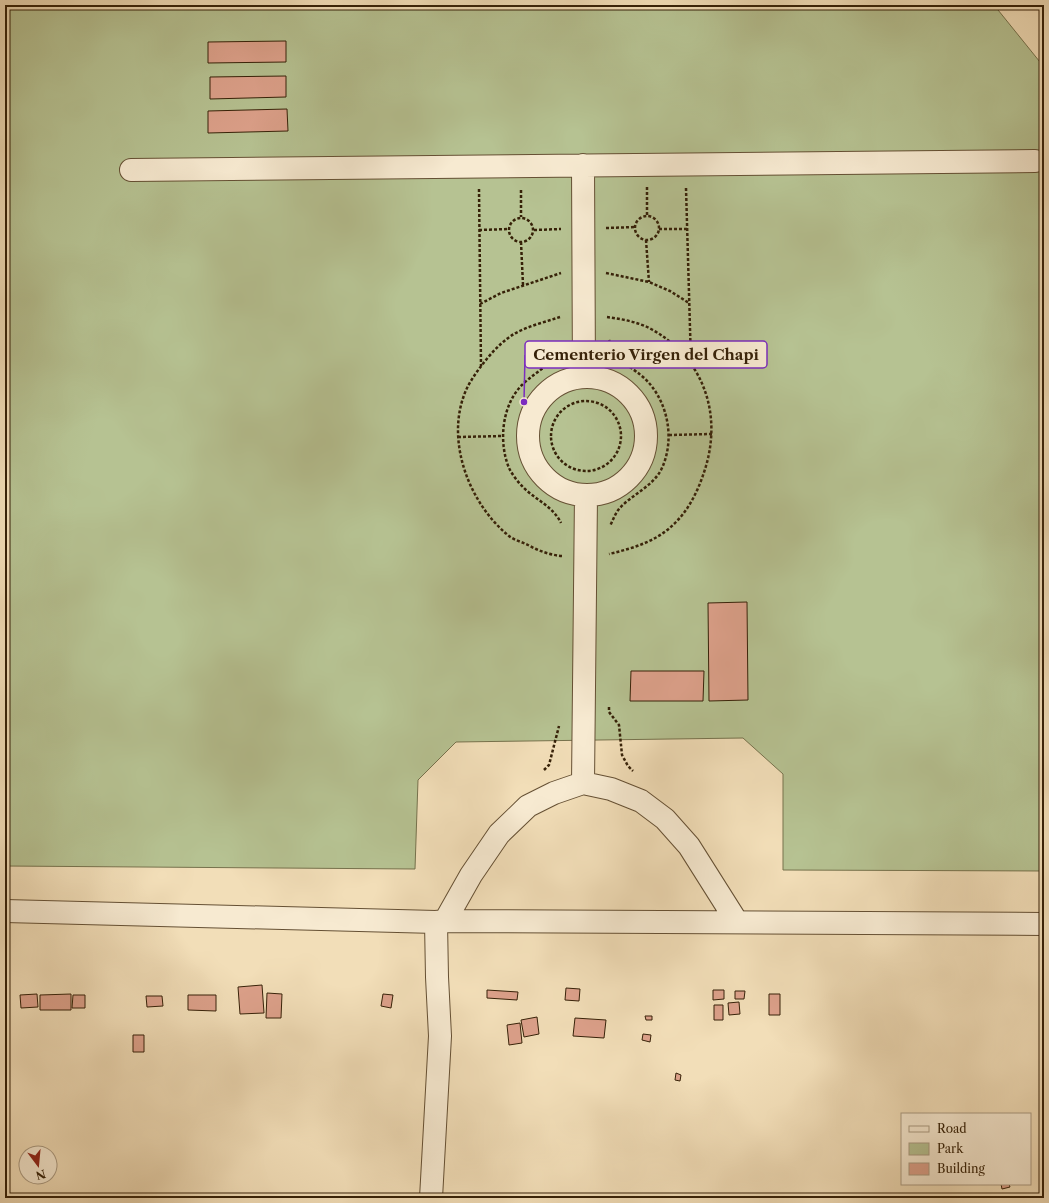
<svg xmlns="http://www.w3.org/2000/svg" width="1049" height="1203" font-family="'Libre Caslon Text',serif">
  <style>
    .green { fill: #b6c292; stroke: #76724d }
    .building { fill: #dda18b; stroke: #362108 }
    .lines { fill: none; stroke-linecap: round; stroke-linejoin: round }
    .minor-casing { stroke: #655034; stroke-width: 24 }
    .path { stroke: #362108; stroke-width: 2.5; stroke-dasharray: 3 2; stroke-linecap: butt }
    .minor { stroke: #f7ead1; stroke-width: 22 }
    .leader { fill: none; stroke: #7b2cbf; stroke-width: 1.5 }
    .callout-dot { fill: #7b2cbf; stroke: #f7ead1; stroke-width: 1.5 }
    .callout { fill: #f7ead1; stroke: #7b2cbf; stroke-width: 1.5 }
    .callout-label { font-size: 15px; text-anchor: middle; font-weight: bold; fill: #362108 }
  </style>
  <rect width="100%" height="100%" fill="#f2deb8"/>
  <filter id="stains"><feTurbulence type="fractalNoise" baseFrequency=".005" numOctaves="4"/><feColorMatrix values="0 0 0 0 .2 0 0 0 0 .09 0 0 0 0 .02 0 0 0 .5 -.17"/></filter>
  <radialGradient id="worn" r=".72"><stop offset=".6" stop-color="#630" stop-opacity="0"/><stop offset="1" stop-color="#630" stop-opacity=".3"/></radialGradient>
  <path class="green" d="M5 5H994L1044 67V871L783 870V774L743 738 456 742 418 780 415 869 5 866Z"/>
  <path class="building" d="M286 41V62L208 63V42Z
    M286 76V97L210 99V77Z
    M287 109 288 131 208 133V111Z
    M747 602 748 700 709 701 708 603Z
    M631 671H704L703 701H630Z
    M262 985 264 1013 240 1014 238 987Z
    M566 988 580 989 579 1001 565 1000Z
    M487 990 518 992 517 1000 487 998Z
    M713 990H724V999L713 1000Z
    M735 991H745L744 999H735Z
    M267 993 282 994 281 1018H266Z
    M37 994 38 1007 21 1008 20 995Z
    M71 994V1010H40V995Z
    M383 994 393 995 391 1008 381 1006Z
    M769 994H780V1015H769Z
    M73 995H85V1008H72Z
    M188 995H216V1011L188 1010Z
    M146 996H162L163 1006 147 1007Z
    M739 1002 740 1014 729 1015 728 1003Z
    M714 1005H723V1020H714Z
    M645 1016H652V1020H646Z
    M537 1017 539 1034 524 1037 521 1020Z
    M575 1018 606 1020 604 1038 573 1036Z
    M520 1023 522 1043 509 1045 507 1025Z
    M643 1034 651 1035 650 1042 642 1040Z
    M133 1035H144V1052H133Z
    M676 1073 681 1075 680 1081 675 1080Z
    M1001 1184H1009L1010 1187 1002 1189Z"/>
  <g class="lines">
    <g class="minor-casing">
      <path id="minor" d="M583 165 584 377
        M131 170 1035 161
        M528 436a59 59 0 1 1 118 0a59 59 0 1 1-118 0Z
        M583 783 586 495
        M5 911 436 922 445 921 1044 924
        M445 921 471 875 499 834 528 806 554 793 583 783 611 789 641 801 665 819 689 846 737 922
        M431 1198 440 1036 437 977 436 922"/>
    </g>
    <path class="path" d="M647 187V217
      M686 188 691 363
      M479 189 481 366
      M521 190V217
      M635 228a12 12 0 1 1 24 0a12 12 0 1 1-24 0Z
      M509 230a12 12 0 1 1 24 0a12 12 0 1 1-24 0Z
      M606 228 635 227
      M659 229H687
      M479 230 509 229
      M534 230 561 229
      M646 240 649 282
      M521 242 523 285
      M606 273 649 282 670 291 689 303
      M480 304 501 293 561 273
      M560 317C545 322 528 326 514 334 497 344 478 368 468 386 443 436 468 503 509 536 514 540 522 542 528 545 539 551 550 555 562 556
      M607 317C622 319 638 322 651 329 702 357 722 411 706 466 700 486 691 507 676 522 658 541 634 548 609 554
      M609 340C619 366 626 362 643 377 668 399 676 440 661 470 652 487 631 495 619 509 615 514 613 520 610 526
      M559 350C550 366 537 371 524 383 502 403 498 441 509 468 512 474 517 481 522 486 534 499 553 506 561 523
      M551 436a35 35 0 1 1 70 0a35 35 0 1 1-70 0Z
      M669 435 712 434
      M458 437 503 436
      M609 707V712L619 725 622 755 628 766 633 771
      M544 770 549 765 559 726"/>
    <use href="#minor" class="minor"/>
  </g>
  <path class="leader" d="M524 402L525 355"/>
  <circle class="callout-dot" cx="524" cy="402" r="4"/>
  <rect class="callout" x="525" y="341" width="242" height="27" rx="4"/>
  <g class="callout-label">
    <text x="646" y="360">Cementerio Virgen del Chapi</text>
  </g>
  <rect width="1049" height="1203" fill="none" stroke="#f2deb8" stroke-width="20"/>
  <rect x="6" y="6" width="1037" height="1191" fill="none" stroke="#362108" stroke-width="2"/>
  <rect x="10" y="10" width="1029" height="1183" fill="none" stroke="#362108"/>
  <rect x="901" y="1113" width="130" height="72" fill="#f7ead1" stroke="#aa9a81"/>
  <rect x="909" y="1126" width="20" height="6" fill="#f7ead1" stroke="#aa9a81"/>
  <text x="937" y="1133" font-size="12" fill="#362108">Road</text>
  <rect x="909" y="1143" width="20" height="12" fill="#b6c292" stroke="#aa9a81"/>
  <text x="937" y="1153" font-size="12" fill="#362108">Park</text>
  <rect x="909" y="1163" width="20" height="12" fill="#dda18b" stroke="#aa9a81"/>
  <text x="937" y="1173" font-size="12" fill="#362108">Building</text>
  <g transform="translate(38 1165) rotate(164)"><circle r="19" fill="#f7ead1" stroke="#aa9a81"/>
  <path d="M0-3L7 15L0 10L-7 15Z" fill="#8f2418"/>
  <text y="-6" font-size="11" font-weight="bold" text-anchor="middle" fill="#362108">N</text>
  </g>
  <rect width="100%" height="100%" filter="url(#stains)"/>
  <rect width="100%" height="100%" fill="url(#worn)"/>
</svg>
